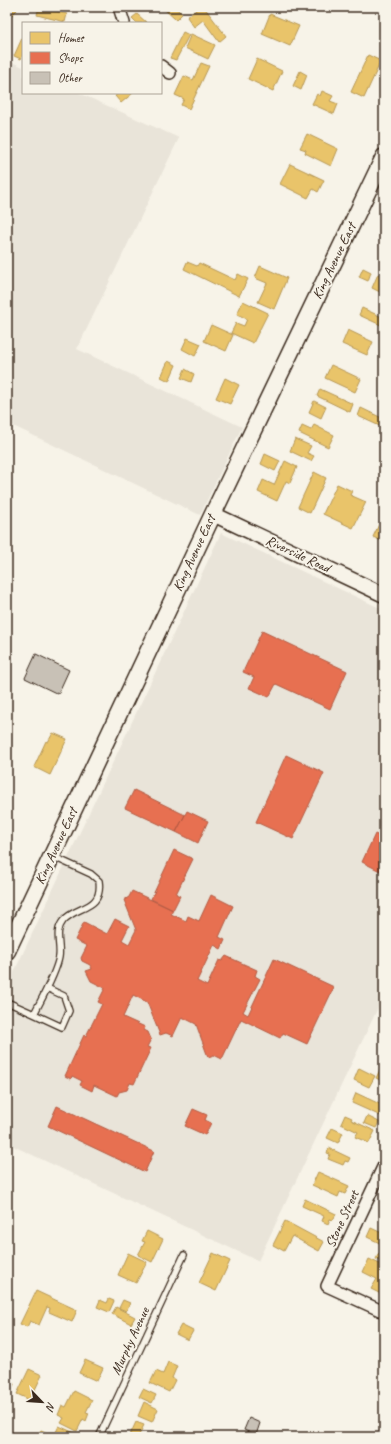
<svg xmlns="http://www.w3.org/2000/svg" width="391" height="1444" font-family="Caveat,sans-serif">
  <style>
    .built { fill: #e9e4d9 }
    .homes { fill: #e9c46a; stroke: #b59653 }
    .shops { fill: #e76f51; stroke: #b35a42 }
    .building { fill: #c8c1b6; stroke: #3b2a1e }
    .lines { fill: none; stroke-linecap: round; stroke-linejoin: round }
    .service-casing { stroke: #3b2a1e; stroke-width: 8 }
    .minor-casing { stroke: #3b2a1e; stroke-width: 14 }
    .tertiary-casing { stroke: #3b2a1e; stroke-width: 17 }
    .secondary-casing { stroke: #3b2a1e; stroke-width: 19 }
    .service { stroke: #f7f3e8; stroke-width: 5.5 }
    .minor { stroke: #f7f3e8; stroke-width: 11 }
    .tertiary { stroke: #f7f3e8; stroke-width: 14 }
    .secondary { stroke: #f7f3e8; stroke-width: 16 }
    .labels { text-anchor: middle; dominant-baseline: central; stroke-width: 4; stroke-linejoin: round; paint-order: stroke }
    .street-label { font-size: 14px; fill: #3b2a1e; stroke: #f7f3e8 }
  </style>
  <rect width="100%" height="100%" fill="#f7f3e8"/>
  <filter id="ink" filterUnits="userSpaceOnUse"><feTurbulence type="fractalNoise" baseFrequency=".025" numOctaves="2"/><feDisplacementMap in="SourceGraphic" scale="8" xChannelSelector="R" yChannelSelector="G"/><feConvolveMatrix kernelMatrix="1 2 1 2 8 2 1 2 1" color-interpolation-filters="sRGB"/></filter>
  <g filter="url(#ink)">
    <path class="built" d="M7 60 23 67V93H79L179 138 77 349 242 427 200 515 7 423Z
      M221 533 384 610V995L258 1261 7 1143V987Z"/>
    <path class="homes" d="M7 7H14L17 10 8 19 7 18Z
      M39 7 67 14 65 22 37 15Z
      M162 7H175L182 14 176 20Z
      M200 7H204L226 36 219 42 203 20 194 27 187 17Z
      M137 14 147 23H137L132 18Z
      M270 14 299 26 290 46 262 34Z
      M183 32 189 35 176 60 170 58Z
      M191 34 215 45 208 59 185 48Z
      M23 36V55L21 59 14 56Z
      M368 55 381 61 364 98 351 92Z
      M257 59 282 71 273 91 248 79Z
      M201 63 209 66 189 109 181 105 184 99 175 95 184 76 193 80Z
      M300 71 307 75 301 90 293 86Z
      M322 91 333 96 330 101 338 104 334 114 312 104 317 94 320 96Z
      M119 93H133L121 103 115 96Z
      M307 134 338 149 331 166 305 153 306 150 300 148Z
      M290 164 324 180 318 192 313 189 308 198 280 184Z
      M187 262 197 266 199 263 235 280 238 274 248 279 239 296 184 269Z
      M260 266 287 278 274 309 258 302 267 283 255 278Z
      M363 268 371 272 368 281 359 277Z
      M378 274 384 277V294L372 288Z
      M243 301 268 313 253 343 231 333 236 323 244 326 247 319 237 314Z
      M362 308 384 318 383 326 359 315Z
      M211 325 233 335 226 351 204 341Z
      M348 330 373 342 367 355 342 344Z
      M187 338 201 344 195 356 182 349Z
      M168 361 176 365 169 381 161 377Z
      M331 365 361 379 355 392 325 378Z
      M185 369 194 374 191 382 181 378Z
      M225 378 239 385 230 404 216 398Z
      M320 389 353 404 350 412 317 396Z
      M314 401 326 407 321 418 309 412Z
      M361 408 384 419V428L358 416Z
      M314 425 334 435 328 447 299 433 302 426 311 430Z
      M295 439 311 446 307 453 314 456 311 461 290 451Z
      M265 454 280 461 275 471 261 464Z
      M285 461 297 467 290 483 286 481 277 501 258 492 263 480 274 485Z
      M314 472 326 478 310 513 298 507Z
      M337 484 352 491 350 495 366 502 353 528 323 514Z
      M381 520 384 522V542L373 537Z
      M53 733 67 739 50 775 34 767 46 741 48 742Z
      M359 1068 375 1076 369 1087 354 1080Z
      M380 1070 384 1072V1082L376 1078Z
      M356 1093 384 1106 383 1117 352 1103Z
      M345 1115 352 1118 351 1120 375 1131 369 1143 355 1137 358 1132 341 1124Z
      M367 1116 379 1122 376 1128 364 1123Z
      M332 1128 343 1133 338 1143 327 1138Z
      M329 1148 350 1158 348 1162 345 1161 343 1165 328 1159 330 1154 327 1153Z
      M318 1172 349 1186 345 1194 340 1192 338 1197 312 1185Z
      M305 1199 336 1214 333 1220 330 1219 328 1224 322 1221 324 1216 302 1206Z
      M285 1221 324 1242 319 1251 292 1236 284 1251 273 1245Z
      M371 1228 384 1234V1245L367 1237Z
      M147 1231 163 1239 152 1262 138 1255 145 1242 142 1241Z
      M128 1253 147 1262 136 1283 118 1275Z
      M213 1253 230 1261 216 1291 199 1283Z
      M379 1253 384 1255V1262L376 1259Z
      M369 1259 384 1266 383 1295 371 1289 377 1279 363 1272Z
      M36 1291 77 1310 72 1322 49 1312 50 1308 47 1307 39 1325 30 1321 27 1327 20 1324Z
      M109 1299 114 1301 109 1312 97 1307 100 1300 107 1303Z
      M123 1300 130 1303 126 1311 119 1308Z
      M116 1307 135 1317 131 1324 112 1314Z
      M181 1325 193 1331 188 1340 176 1334Z
      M85 1360 103 1368 97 1381 79 1373Z
      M168 1362 177 1366 172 1378 175 1380 169 1392 150 1383 156 1371 163 1374Z
      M29 1369 42 1375 30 1400 17 1394Z
      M7 1381 14 1384 7 1399 12 1401 9 1408H7Z
      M143 1389 156 1395 152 1403 139 1397Z
      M74 1391 92 1400 86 1412 89 1413 86 1421 83 1419 77 1431 61 1423 64 1418 58 1415 62 1405 66 1407Z
      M144 1402 158 1409 152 1422 138 1416Z
      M136 1422 144 1425 138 1437H129Z
      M59 1426 79 1435 78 1437H37L41 1430 54 1436Z"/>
    <path class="shops" d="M262 631 347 671 330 709 276 684 269 697 249 688 254 677 243 672Z
      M286 755 324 773 293 839 256 822Z
      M134 790 185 815 176 832 125 808Z
      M187 811 208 821 198 843 176 832Z
      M375 834 384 838V873L362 862Z
      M174 850 193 859 176 894 180 896 173 910 151 899Z
      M132 891 173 910 171 914 186 921 188 916 199 921 211 895 233 906 219 937 225 940 221 949 214 945 197 981 207 986 219 960 222 961 226 956 257 970 255 976 260 979 243 1012 248 1015 274 959 334 987 307 1044 283 1033 280 1038 241 1019 222 1059 214 1055 208 1057 196 1024 182 1017 173 1036 166 1033 160 1035 147 1002 133 995 123 1017 145 1027 144 1030 148 1032 151 1039 147 1047 151 1048 134 1084 130 1083 127 1090 119 1092 117 1096 94 1085 92 1091 80 1085 82 1081 72 1076 71 1079 65 1076 84 1035 86 1036 102 1004 98 1002 105 988 91 981 86 971 92 969 90 965 82 961 81 958 87 946 75 940 84 922 107 934 115 919 129 926 122 940 129 944 136 930 124 900 129 897Z
      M57 1106 154 1151 145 1172 48 1126Z
      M193 1109 207 1115 205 1120 211 1123 205 1135 185 1126Z"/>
    <path class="building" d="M36 654 69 670 58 694 25 678Z
      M249 1418 260 1423 256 1435 244 1430Z"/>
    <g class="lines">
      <g class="service-casing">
        <path id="service" d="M7 1002 34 1014C42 998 56 974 59 957 61 945 54 932 63 921 76 905 103 911 99 881L91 874 54 857
          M34 1014 62 1027 69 1011 64 996 47 988
          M99 1437 184 1255"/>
      </g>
      <g class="minor-casing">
        <path id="minor" d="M119 7 124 23
          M161 66 170 73
          M384 1165 327 1286 384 1312"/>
      </g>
      <g class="tertiary-casing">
        <path id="tertiary" d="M213 514 384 595"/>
      </g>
      <g class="secondary-casing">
        <path id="secondary" d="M7 951 213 514 384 157"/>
      </g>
      <use href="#service" class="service"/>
      <use href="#minor" class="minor"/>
      <use href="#tertiary" class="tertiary"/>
      <use href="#secondary" class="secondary"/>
    </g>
  </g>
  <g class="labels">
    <g class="street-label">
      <text transform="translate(334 261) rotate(-64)">King Avenue East</text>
      <text transform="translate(194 553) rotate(-65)">King Avenue East</text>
      <text transform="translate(298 554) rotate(25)">Riverside Road</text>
      <text transform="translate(56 846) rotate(-65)">King Avenue East</text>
      <text transform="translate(342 1219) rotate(-65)">Stone Street</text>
      <text transform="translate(130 1341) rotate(-65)">Murphy Avenue</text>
    </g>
  </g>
  <rect width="391" height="1444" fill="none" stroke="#f7f3e8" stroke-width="24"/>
  <rect x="12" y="12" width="367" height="1420" fill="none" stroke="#3b2a1e" stroke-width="1.5" filter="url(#ink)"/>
  <rect x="22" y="22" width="140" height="72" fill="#f7f3e8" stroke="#aca397"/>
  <rect x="30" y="32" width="20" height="12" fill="#e9c46a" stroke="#aca397"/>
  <text x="58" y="42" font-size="12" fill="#3b2a1e">Homes</text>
  <rect x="30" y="52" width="20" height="12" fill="#e76f51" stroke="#aca397"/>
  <text x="58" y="62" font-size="12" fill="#3b2a1e">Shops</text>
  <rect x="30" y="72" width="20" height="12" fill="#c8c1b6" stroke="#aca397"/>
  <text x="58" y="82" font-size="12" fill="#3b2a1e">Other</text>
  <g transform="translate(42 1402) rotate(115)" stroke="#f7f3e8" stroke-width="3" paint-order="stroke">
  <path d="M0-3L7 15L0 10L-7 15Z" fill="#3b2a1e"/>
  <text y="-6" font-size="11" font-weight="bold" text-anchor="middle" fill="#3b2a1e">N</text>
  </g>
</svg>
